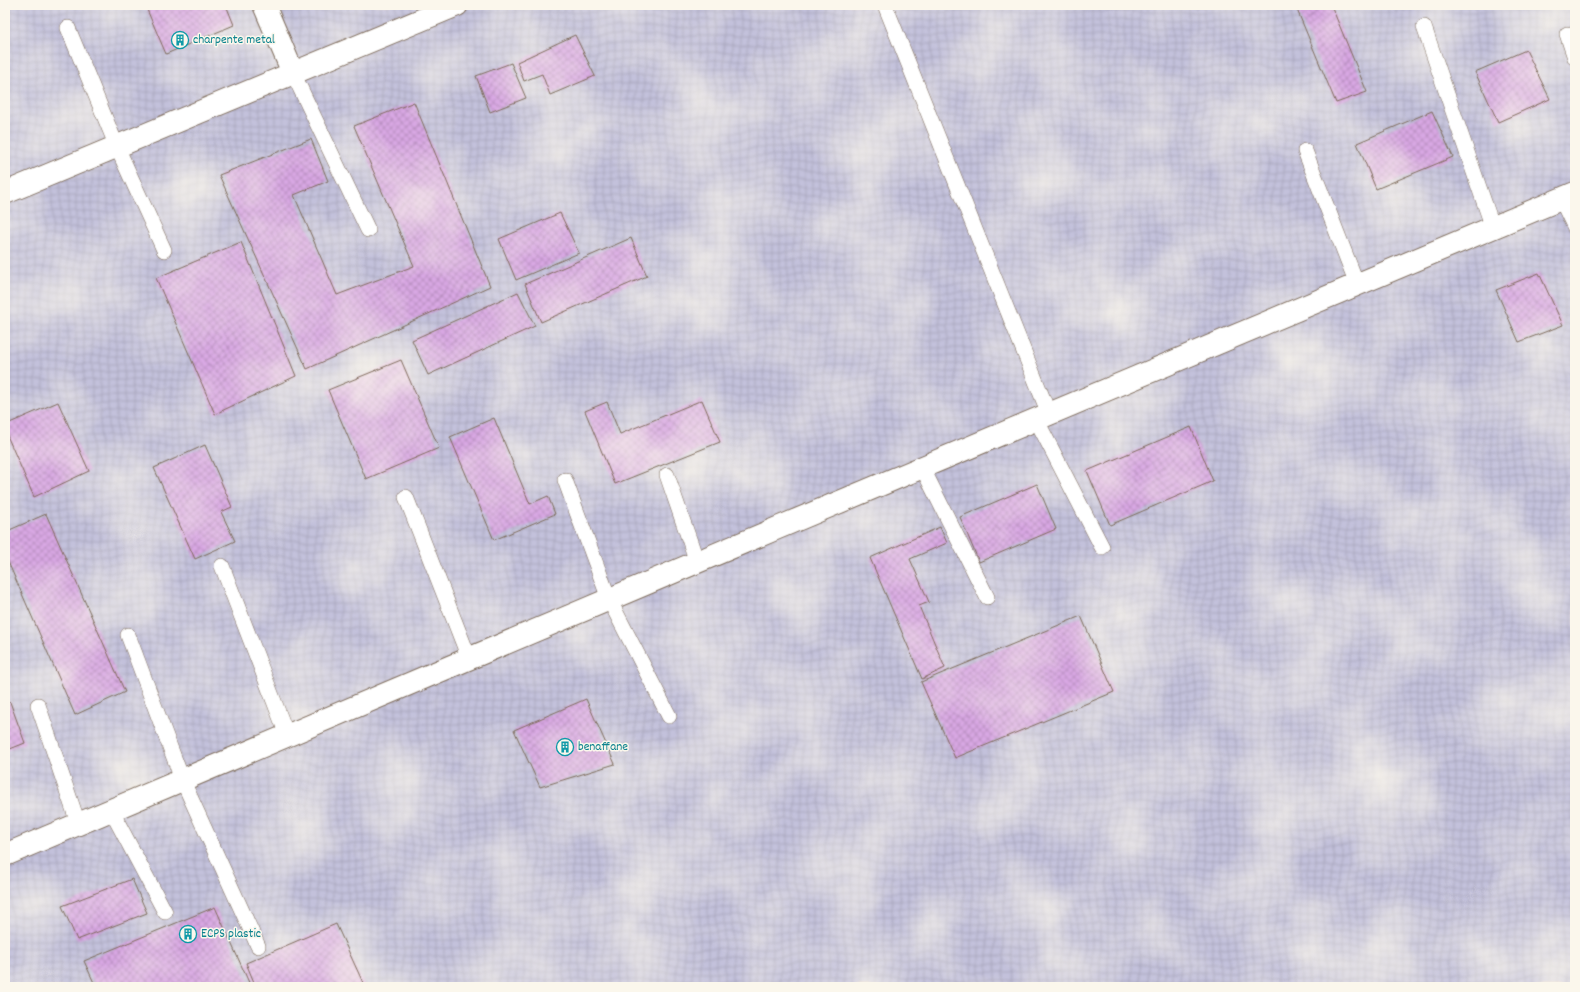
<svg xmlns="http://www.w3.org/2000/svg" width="1580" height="992" font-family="Dekko,sans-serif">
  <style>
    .industrial { fill: url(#industrial-grid) }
    .building { fill: url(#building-cross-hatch) }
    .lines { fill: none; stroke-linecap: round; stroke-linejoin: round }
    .lane-casing { stroke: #7c6958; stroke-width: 16 }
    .street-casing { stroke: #7c6958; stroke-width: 24 }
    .lane { stroke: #fff; stroke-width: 15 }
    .street { stroke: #fff; stroke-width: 22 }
    .labels { text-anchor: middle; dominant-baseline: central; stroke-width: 3; stroke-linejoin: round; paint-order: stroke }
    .culture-label { font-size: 13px; fill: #0d838f; stroke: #fbf7ec; text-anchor: start }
  </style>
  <defs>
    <pattern id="industrial-grid" width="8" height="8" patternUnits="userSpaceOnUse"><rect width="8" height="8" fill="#c3c1db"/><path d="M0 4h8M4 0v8" fill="none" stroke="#a8a6bc"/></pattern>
    <pattern id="building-cross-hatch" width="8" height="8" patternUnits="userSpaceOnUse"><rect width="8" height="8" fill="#d8a7e3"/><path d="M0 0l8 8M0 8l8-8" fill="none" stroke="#b088b7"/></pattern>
  </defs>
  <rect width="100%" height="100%" fill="#fbf7ec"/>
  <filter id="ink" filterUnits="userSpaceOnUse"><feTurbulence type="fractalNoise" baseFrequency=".025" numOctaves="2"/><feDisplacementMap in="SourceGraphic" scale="8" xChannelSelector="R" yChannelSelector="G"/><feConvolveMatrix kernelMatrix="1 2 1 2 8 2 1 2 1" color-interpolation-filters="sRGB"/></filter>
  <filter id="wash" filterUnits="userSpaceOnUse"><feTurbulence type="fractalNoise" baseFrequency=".012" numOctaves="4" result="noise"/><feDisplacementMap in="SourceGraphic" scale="16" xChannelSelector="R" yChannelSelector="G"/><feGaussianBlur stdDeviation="0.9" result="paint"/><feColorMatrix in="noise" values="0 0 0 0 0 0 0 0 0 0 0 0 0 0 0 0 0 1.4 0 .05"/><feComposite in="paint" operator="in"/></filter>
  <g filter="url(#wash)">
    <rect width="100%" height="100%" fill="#f5dec3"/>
    <path class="industrial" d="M5 5H1575V987H5Z"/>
    <g id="blocks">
      <path class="building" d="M145 5H226L234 25 166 54Z
        M1295 5H1331L1367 92 1336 103Z
        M575 35 595 76 550 95 542 74 524 81 517 62Z
        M1526 50 1550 99 1498 122 1475 72Z
        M511 63 526 98 490 112 476 76Z
        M414 102 490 286 307 369 219 175 311 139 328 181 294 195 337 295 414 266 354 126Z
        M1432 111 1453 157 1376 189 1357 143Z
        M560 213 579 253 516 280 499 239Z
        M631 238 647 276 541 322 525 284Z
        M241 242 296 376 215 414 156 278Z
        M1539 273 1563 325 1519 342 1496 290Z
        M518 292 535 326 428 375 412 340Z
        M401 360 439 448 366 479 328 390Z
        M702 400 720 442 615 484 585 411 607 402 620 434Z
        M58 402 89 471 34 497 5 431V425Z
        M494 418 530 504 548 496 555 514 494 540 450 437Z
        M1191 427 1213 481 1110 525 1087 471Z
        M205 445 232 507 221 512 235 541 195 559 154 468Z
        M1037 484 1056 529 979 562 960 517Z
        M46 514 125 692 75 715 5 555V532Z
        M940 527 947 543 910 559 929 602 919 606 945 668 922 679 870 558Z
        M1081 616 1114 692 955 758 921 682Z
        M586 699 615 764 540 787 514 730Z
        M10 702 25 743 5 751V704Z
        M132 879 147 913 77 940 62 906Z
        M215 907 251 987H96L84 961Z
        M336 924 365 987H256L246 963Z"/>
    </g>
  </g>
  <g filter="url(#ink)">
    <use href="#blocks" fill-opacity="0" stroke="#7c6958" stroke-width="1"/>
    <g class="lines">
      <g class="lane-casing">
        <path id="lane" d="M885 5 1049 414
          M1424 27 1493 228
          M68 28 117 147 164 250
          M1567 34 1575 58
          M293 73 368 230
          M1305 151 1357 284
          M1561 199 1575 228
          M1036 419 1102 547
          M922 467 987 597
          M667 475 697 562
          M565 480 609 599 669 716
          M406 497 469 658
          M222 566 287 735
          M128 635 182 779 258 946
          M38 705 78 823
          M111 810 165 912"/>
      </g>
      <g class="street-casing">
        <path id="street" d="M264 5 293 73
          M5 193 457 5
          M5 855 780 527 1575 193"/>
      </g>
      <use href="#lane" class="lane"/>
      <use href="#street" class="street"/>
    </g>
  </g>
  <defs>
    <g id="building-ring" transform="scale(0.9)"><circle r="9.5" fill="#fbf7ec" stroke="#0f9aa8" stroke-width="1.5"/><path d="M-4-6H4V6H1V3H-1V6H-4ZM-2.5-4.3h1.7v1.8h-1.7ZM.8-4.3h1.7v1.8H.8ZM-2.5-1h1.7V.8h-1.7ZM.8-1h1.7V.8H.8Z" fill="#0f9aa8"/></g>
  </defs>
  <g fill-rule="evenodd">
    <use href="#building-ring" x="180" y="40"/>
    <use href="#building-ring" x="565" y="747"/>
    <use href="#building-ring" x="188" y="934"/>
  </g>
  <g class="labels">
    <g class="culture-label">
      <text x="193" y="40">charpente metal</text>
      <text x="578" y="747">benaffane</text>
      <text x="201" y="934">ECPS plastic</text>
    </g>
  </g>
  <rect width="1580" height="992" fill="none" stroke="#fbf7ec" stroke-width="20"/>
</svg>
